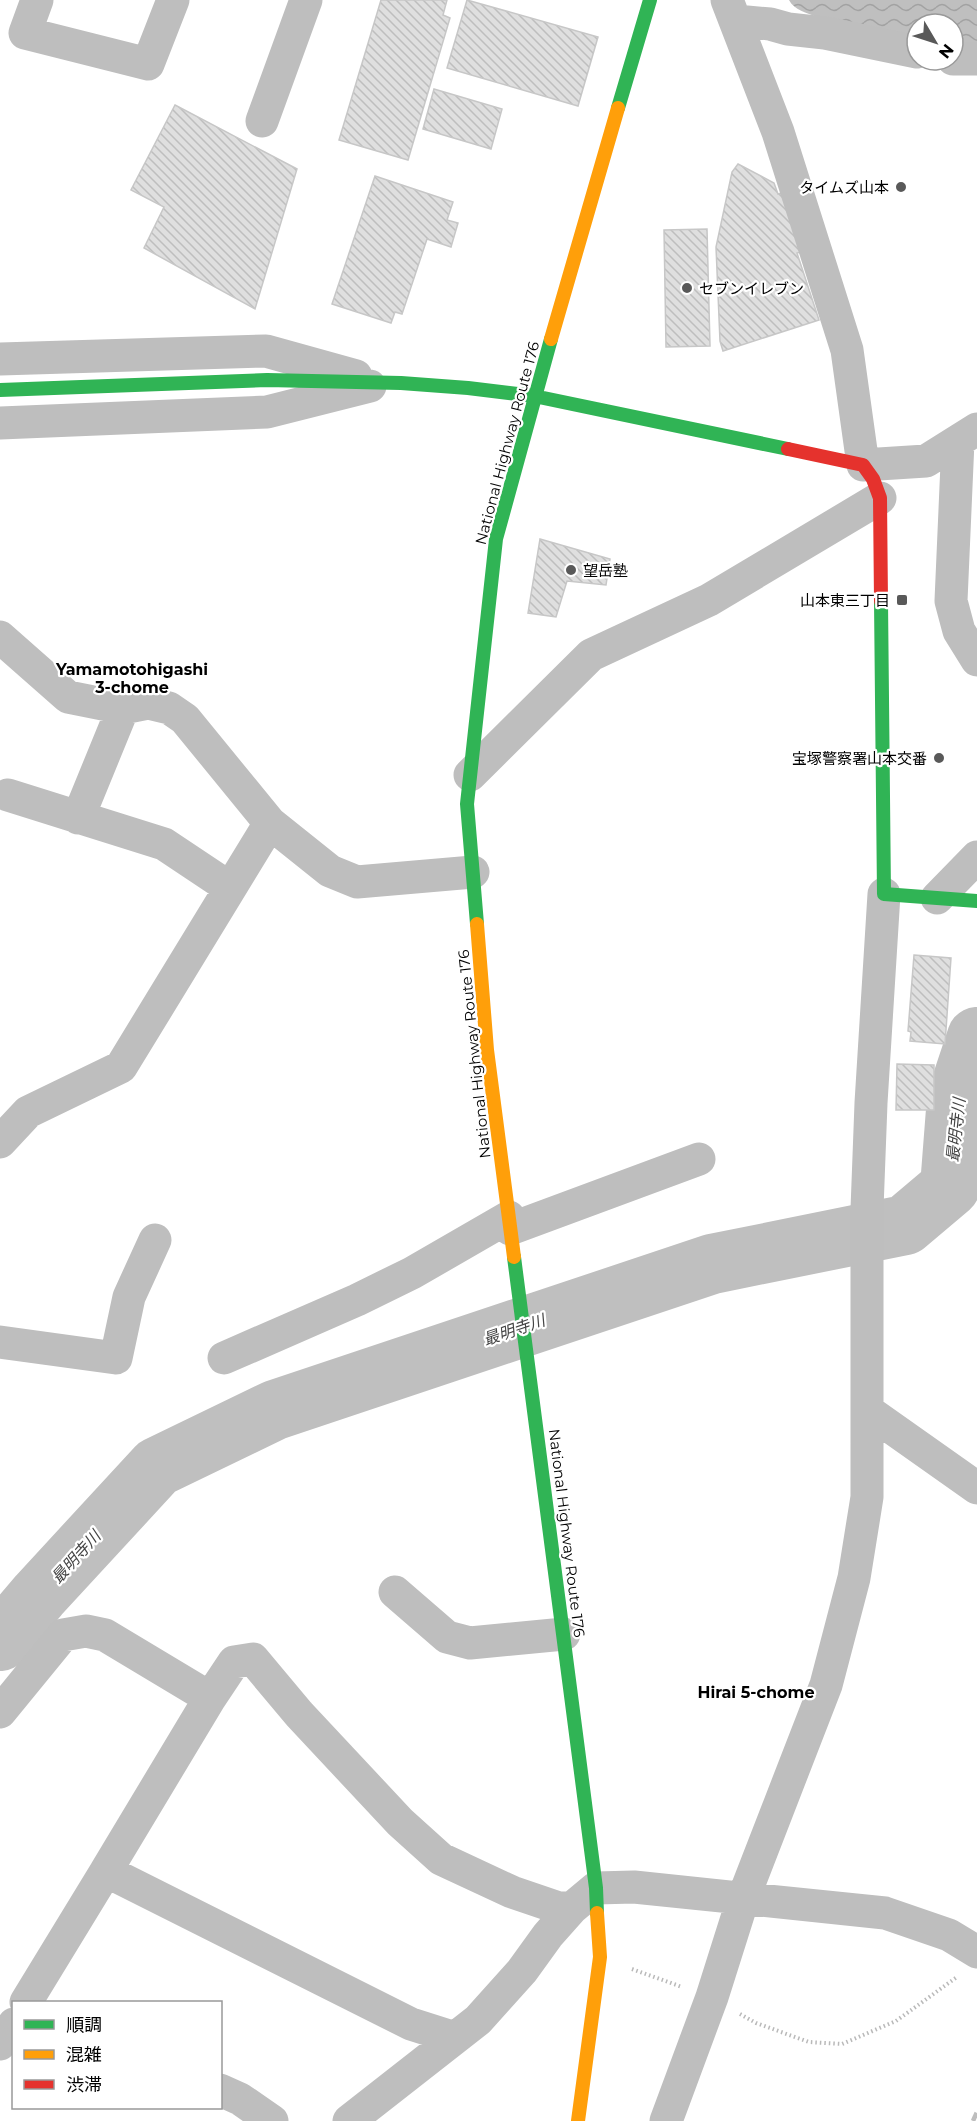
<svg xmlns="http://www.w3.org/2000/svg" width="977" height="2121" font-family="Montserrat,'Noto Sans JP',sans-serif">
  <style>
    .water { fill: url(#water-waves) }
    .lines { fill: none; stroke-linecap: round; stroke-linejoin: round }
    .river { stroke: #bfbfbf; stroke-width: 60 }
    .building { fill: url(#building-back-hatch); stroke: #c7c7c7; stroke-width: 1.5 }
    .path { stroke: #b9b9b9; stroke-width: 4; stroke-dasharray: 1.5 3; stroke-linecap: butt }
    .street { stroke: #bebebe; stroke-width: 33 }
    .fast { stroke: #30b455; stroke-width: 14 }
    .slow { stroke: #ff9f0a; stroke-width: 14 }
    .jam { stroke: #e5322d; stroke-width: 14 }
    .rail { stroke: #bebebe; stroke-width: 4.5; stroke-dasharray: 9 3 1.5 3; stroke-linecap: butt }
    .poi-dot { fill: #595959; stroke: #fff; stroke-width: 2 }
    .labels { text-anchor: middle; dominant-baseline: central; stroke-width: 4.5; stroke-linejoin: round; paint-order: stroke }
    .poi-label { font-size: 15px; fill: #000; stroke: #fff; text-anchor: end }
    .street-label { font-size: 15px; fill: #000; stroke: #fff }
    .neighbourhood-label { font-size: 16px; font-weight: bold; fill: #000; stroke: #fff }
    .water-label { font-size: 16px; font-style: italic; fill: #444; stroke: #fff }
  </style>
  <defs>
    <pattern id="water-waves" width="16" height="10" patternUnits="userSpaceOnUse" patternTransform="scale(1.5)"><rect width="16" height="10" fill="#bfbfbf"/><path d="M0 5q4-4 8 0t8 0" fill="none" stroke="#a2a2a2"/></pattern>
    <pattern id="building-back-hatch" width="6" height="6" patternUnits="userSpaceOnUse" patternTransform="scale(1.5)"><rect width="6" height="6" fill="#dfdfdf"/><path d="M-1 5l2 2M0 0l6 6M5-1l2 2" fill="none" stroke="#bebebe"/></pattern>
  </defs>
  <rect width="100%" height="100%" fill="#fff"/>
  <path class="water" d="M789 0H977V51L953 50V24H917V44L817 17C807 13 794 10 789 0Z"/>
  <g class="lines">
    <path class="river" d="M0 1641 39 1595 157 1467 275 1410 712 1264 905 1225 950 1187 957 1097 977 1037"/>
  </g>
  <path class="building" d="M381 0H447L443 15 450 18 408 160 339 140Z
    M467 0 598 37 578 106 447 68Z
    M434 89 502 109 491 149 423 129Z
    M175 105 297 169 255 309 144 248 164 207 131 190Z
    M738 164 774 183 778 194 782 193 801 252 797 253 819 320 723 351 720 341 716 247 732 172Z
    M375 176 453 202 447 220 458 223 451 247 427 239 402 314 395 312 391 323 332 304Z
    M707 229 710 346 666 347 664 230Z
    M540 539 610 559 606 585 567 581 556 617 528 613Z
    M914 955 951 958 945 1044 910 1041 911 1032 908 1031Z
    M897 1064 934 1065V1110H896Z"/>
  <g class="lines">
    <path class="path" d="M632 1969 682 1987
      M740 2014 756 2023 809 2042 842 2044 896 2021 957 1977"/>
    <path class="street" d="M37 0 25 33 148 64 173 0
      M727 0 778 132 847 350 863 465 926 461 977 429
      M736 21 770 24 788 29 825 33 917 52
      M953 59H977
      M262 121 306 0
      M0 359 266 351 356 376
      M0 423 267 412 370 386
      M958 441 951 601 959 631 977 660
      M0 637 68 697 123 708 148 703 169 708 185 719 270 823 330 871 357 882 473 872
      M470 775 591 655 709 600 880 498
      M8 795 164 844 230 888
      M78 818 123 708
      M937 898 977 857
      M0 1142 28 1112 121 1067 270 823
      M510 1229 699 1159
      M0 1342 116 1358 129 1297 155 1240
      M224 1358 357 1300 412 1273 509 1217
      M868 1411 977 1488
      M395 1592 447 1637 470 1643 564 1634
      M210 1698 234 1662 253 1659 299 1714 400 1822 441 1859 512 1892 559 1908H572
      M0 1712 63 1635 86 1631 105 1635 210 1698 106 1871 411 2024 455 2038 478 2020 522 1971 548 1935 572 1908 596 1888 634 1887 885 1913 949 1935 977 1952
      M26 2002 106 1871
      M0 2044 14 2024
      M220 2090 240 2099 272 2121
      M349 2121 455 2038
      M666 2121 712 1997 743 1899 826 1685 854 1578 867 1497V1209L871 1103 884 894"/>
    <path class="fast" d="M618 108 650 0
      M0 390 267 380 401 383 468 388 534 396 788 449
      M881 601 884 894 977 901
      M477 924 467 804 496 539 551 339
      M514 1257 596 1888 597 1913"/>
    <path class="slow" d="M551 339 618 108
      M477 924 487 1050 514 1257
      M578 2121 600 1957 597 1913"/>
    <path class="jam" d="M788 449 863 465 873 479 880 498 881 601"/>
    <path class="rail" d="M973 2121 977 2112"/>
  </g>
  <g class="poi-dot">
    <circle cx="901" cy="187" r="6"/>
    <circle cx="687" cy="288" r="6"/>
    <circle cx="571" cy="570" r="6"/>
    <rect x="896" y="594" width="12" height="12" rx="3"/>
    <circle cx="939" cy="758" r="6"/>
  </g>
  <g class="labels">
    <g class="poi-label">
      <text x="889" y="187">タイムズ山本</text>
      <text x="699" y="288" text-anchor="start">セブンイレブン</text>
      <text x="583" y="570" text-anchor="start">望岳塾</text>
      <text x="890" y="600">山本東三丁目</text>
      <text x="927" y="758">宝塚警察署山本交番</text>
    </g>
    <g class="street-label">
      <text transform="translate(507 443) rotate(-75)">National Highway Route 176</text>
      <text transform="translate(474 1054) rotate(-96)">National Highway Route 176</text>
      <text transform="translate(567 1533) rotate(83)">National Highway Route 176</text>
    </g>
    <g class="neighbourhood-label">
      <text x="132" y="669">Yamamotohigashi<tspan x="132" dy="18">3-chome</tspan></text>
      <text x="756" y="1692">Hirai 5-chome</text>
    </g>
    <g class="water-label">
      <text transform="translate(956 1130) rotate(-84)">最明寺川</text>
      <text transform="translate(514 1330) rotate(-19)">最明寺川</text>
      <text transform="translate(76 1557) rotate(-48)">最明寺川</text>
    </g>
  </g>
  <rect x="12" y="2001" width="210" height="108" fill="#ffffff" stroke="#999999" stroke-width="1.5"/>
  <rect x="24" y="2020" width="30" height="9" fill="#30b455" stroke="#999999" stroke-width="1.5"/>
  <text x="66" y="2031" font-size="18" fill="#000000">順調</text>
  <rect x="24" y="2050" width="30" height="9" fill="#ff9f0a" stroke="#999999" stroke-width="1.5"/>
  <text x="66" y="2061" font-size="18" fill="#000000">混雑</text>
  <rect x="24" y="2080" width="30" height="9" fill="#e5322d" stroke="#999999" stroke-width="1.5"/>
  <text x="66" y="2091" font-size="18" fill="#000000">渋滞</text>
  <g transform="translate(935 42) rotate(129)"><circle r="28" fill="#ffffff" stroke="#999999" stroke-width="1.5"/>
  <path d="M0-4.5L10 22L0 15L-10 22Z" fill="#595959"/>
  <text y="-9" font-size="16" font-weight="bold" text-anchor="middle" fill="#000000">N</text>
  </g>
</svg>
